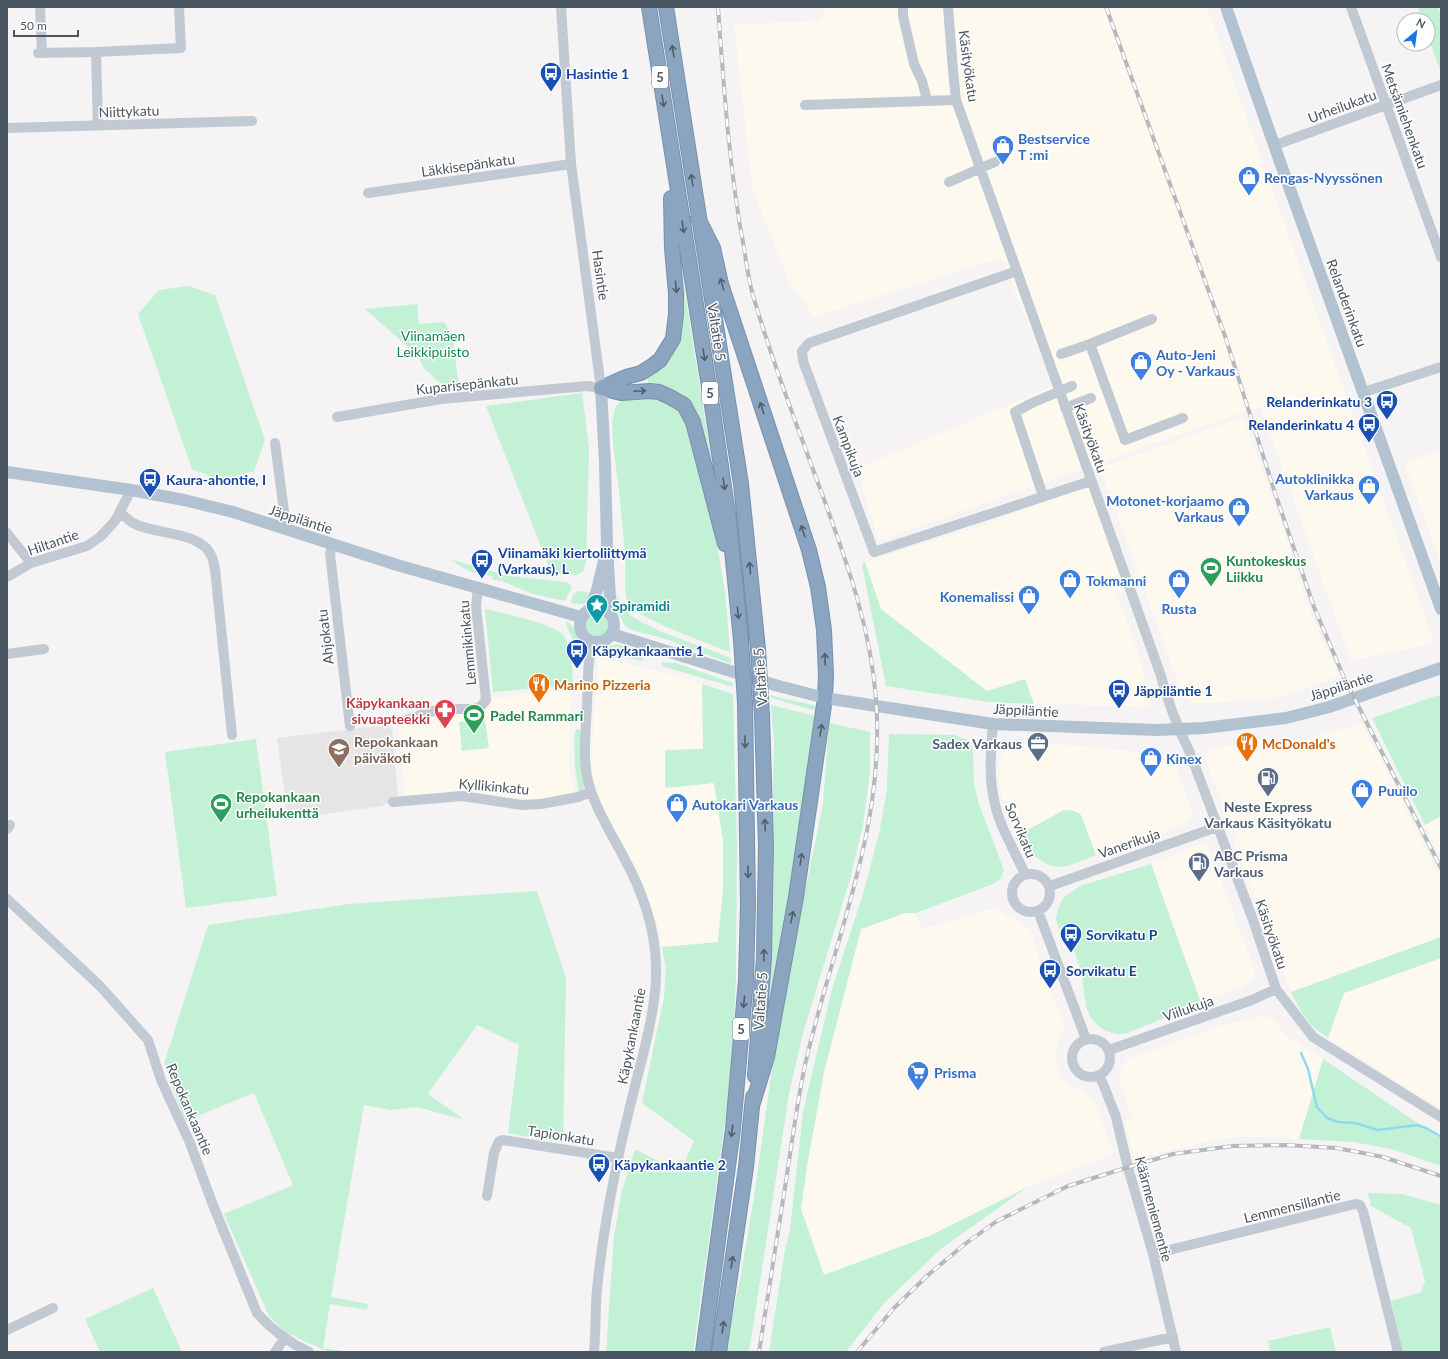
<svg xmlns="http://www.w3.org/2000/svg" width="1448" height="1359" font-family="Lato,sans-serif">
  <style>
    .commercial { fill: #fdf9ef }
    .education { fill: #e6e4e5 }
    .green { fill: #c3f1d5 }
    .lines { fill: none; stroke-linecap: round; stroke-linejoin: round }
    .stream { stroke: #90daee; stroke-width: 2.5 }
    .highway-casing { stroke: #7690ad; stroke-width: 16 }
    .minor { stroke: #c1cad2; stroke-width: 10 }
    .major { stroke: #b3c2d1; stroke-width: 12 }
    .highway { stroke: #8ba5c1; stroke-width: 14 }
    .rail-casing { stroke: #b5b8bd; stroke-width: 4 }
    .rail { stroke: #fff; stroke-width: 2.5; stroke-dasharray: 8; stroke-linecap: butt }
    .highway-bridge-casing { stroke: #7690ad; stroke-width: 16; stroke-linecap: butt }
    .highway-bridge { stroke: #8ba5c1; stroke-width: 14 }
    .oneway { stroke: #505e6b }
    .labels { text-anchor: middle; dominant-baseline: central; stroke-width: 3; stroke-linejoin: round; paint-order: stroke }
    .shield { fill: #fff; stroke: #808990; stroke-width: 1 }
    .shield-label { font-size: 13px; font-weight: bold; fill: #4a5661 }
    .street-label { font-size: 14px; fill: #4a5661; stroke: #fff }
    .transit-label { font-size: 14px; font-weight: bold; fill: #164399; stroke: #fff; text-anchor: start }
    .shop-label { font-size: 14px; font-weight: bold; fill: #366cbe; stroke: #fff; text-anchor: start }
    .park-label { font-size: 14px; fill: #17864f; stroke: #fff }
    .leisure-label { font-size: 14px; font-weight: bold; fill: #27864d; stroke: #fff; text-anchor: start }
    .culture-label { font-size: 14px; font-weight: bold; fill: #0d838f; stroke: #fff; text-anchor: start }
    .food-label { font-size: 14px; font-weight: bold; fill: #c56008; stroke: #fff; text-anchor: start }
    .health-label { font-size: 14px; font-weight: bold; fill: #be3a42; stroke: #fff; text-anchor: end }
    .education-label { font-size: 14px; font-weight: bold; fill: #785e54; stroke: #fff; text-anchor: start }
    .service-label { font-size: 14px; font-weight: bold; fill: #4e5e75; stroke: #fff; text-anchor: end }
  </style>
  <rect width="100%" height="100%" fill="#f5f3f3"/>
  <path class="commercial" d="M825 7H1207L1433 639 1431 644 1351 661 1260 406 878 541 858 468 1054 386 1001 258 814 317 787 278 752 187 734 24 821 21Z
    M1243 417 1287 540 1308 607 1339 676 1290 694 1266 700 1196 703 1188 700 1182 694 1100 468Z
    M1441 450V563L1404 463Z
    M1088 486 1126 590 1116 594 1133 637 1150 696 1151 702 1150 706 1147 707 1034 704 1025 680 987 691 881 609 865 562 974 528Z
    M598 659 664 672 702 684 703 749 665 788 713 783 723 840V888L717 943 662 947 657 925 640 876 605 812 595 786 592 770V745Z
    M572 690 569 751V772L575 794 552 798 523 799 459 790 405 797 398 726 442 714 483 711 489 707 493 699Z
    M1362 723 1441 879V937L1291 992 1233 843 1237 840 1213 781 1205 758 1206 752 1209 749 1216 747 1305 739Z
    M1041 743 1089 747 1158 754 1165 757 1170 761 1177 769 1192 811V818L1189 821 1181 825 1096 855 1081 815 1064 810 1015 837 1006 812 1008 805 1001 797V787L998 784V778L1001 774 998 768 1000 764 999 758 1010 746Z
    M1441 816V857L1425 825Z
    M1200 844 1206 846 1209 849 1254 968V973L1253 978 1245 986 1201 1003 1151 864 1193 846Z
    M991 909H1001L1004 914 1013 917 1025 925 1032 933 1047 986 1065 1024 1064 1031 1056 1048 1055 1057 1057 1068 1059 1076 1065 1083 1087 1094 1095 1102 1114 1154 1028 1187 929 1236 824 1275 801 1209 807 1166 824 1072 861 929 905 913H916L922 929Z
    M1441 958V1109L1328 1038 1344 993Z
    M1264 1016 1271 1018 1277 1023 1285 1035 1323 1059 1299 1139 1269 1137H1234L1202 1143 1165 1151 1134 1161 1125 1121 1132 1117 1119 1081 1120 1071 1124 1063 1131 1058 1226 1024Z"/>
  <path class="education" d="M386 725 390 727 392 730 398 797 382 806 288 819 277 738Z"/>
  <path class="green" d="M1418 7H1438L1441 15V72L1428 37V20H1422Z
    M676 236 714 476 685 400 671 389 660 386 649 385 647 377C661 367 668 360 677 346Z
    M189 286 215 295 265 440 254 471 221 480 192 469 138 314 159 290Z
    M417 304 419 324 444 322 452 335 459 386 445 388 424 368 416 354 365 309Z
    M582 393 589 448 586 562 583 571 577 575 551 572 486 406Z
    M656 396 683 412 699 457 718 550 725 591 730 652C708 643 642 621 629 604 628 602 626 599 626 596 624 585 626 572 625 560 624 537 621 513 619 490 618 472 605 417 618 404 627 395 644 397 656 396Z
    M449 559 509 576 566 582 570 584 572 587 565 601 533 594 502 581 493 580 492 576 469 571Z
    M865 562 881 609 987 691 1025 679 1034 704 988 702 886 686 862 565Z
    M577 591 593 593C588 606 584 605 571 603L572 597Z
    M614 596 618 597 630 615 641 622 660 631 731 658V664L666 639 632 630 625 626 616 609Z
    M485 609C502 613 556 624 564 636 572 649 572 667 573 682L570 685 493 692Z
    M586 624a12 12 0 1 1 24 0a12 12 0 1 1-24 0Z
    M566 621C578 628 578 637 579 650L576 649C575 638 566 631 566 621Z
    M616 644 622 645 644 656 642 661 600 652 611 645Z
    M662 662 676 663 733 683V687L662 666Z
    M702 684 733 694 737 846 736 979 733 1041 728 1101 696 1332 693 1352H606L614 1236 622 1191 635 1149 680 1173 694 1141 642 1103 664 998 666 968 662 947 718 942 723 888V840L714 783 665 788V750L703 749Z
    M770 695 813 705 815 706 816 711 771 698Z
    M1436 696H1441V816L1425 825 1372 718Z
    M771 705 815 716C805 817 787 916 767 1015L772 941 774 881 773 787 774 744Z
    M485 720 489 748 462 751 459 722Z
    M829 723 870 732V771L863 825 850 879 803 1033 789 1094 749 1352H726L730 1326 740 1280 754 1197 775 1048 795 940 823 804Z
    M577 729 581 731 584 785 583 791H579C574 771 574 752 575 731Z
    M889 734 954 735 967 740 973 750 974 785 979 804 1004 870 1001 878 993 884 916 913H905L861 929 824 1072 807 1166 801 1209 824 1275 929 1236 1028 1187 942 1248 884 1303 846 1352H769L785 1250 790 1230 803 1112 832 989 864 891 880 829 887 789Z
    M256 739 277 896 186 908 165 752Z
    M1064 810 1074 811 1081 815 1096 855C1066 866 1057 876 1030 852L1025 854 1015 837Z
    M1151 864 1201 1003 1127 1033 1118 1034 1109 1032 1101 1028 1091 1018 1086 1007 1081 971 1076 956 1068 940 1058 926 1056 919 1058 909 1063 898 1080 886Z
    M537 891 566 978 563 1143 508 1133 519 1045 477 1025 428 1094 465 1120 417 1107 391 1110 364 1105 331 1297 368 1304 367 1310 330 1304 323 1348 349 1352H330L302 1340 285 1332 269 1316 224 1214 293 1185 254 1093 185 1121 164 1064 208 925 349 904Z
    M1441 937V958L1344 993 1328 1038 1313 1027 1302 1013 1291 992Z
    M1323 1059 1441 1139V1166L1391 1149 1354 1142 1299 1139Z
    M1368 1193 1402 1194 1441 1205V1352H1403L1391 1301 1421 1292 1425 1281 1411 1228 1371 1206Z
    M153 1288 182 1352H100L85 1319Z
    M1330 1327 1336 1352H1270L1268 1341Z"/>
  <g class="lines">
    <path class="stream" d="M1301 1053 1308 1069 1317 1107 1327 1118 1338 1122 1355 1123 1378 1130 1418 1125 1428 1129 1441 1137"/>
    <g class="highway-casing">
      <path id="highway" d="M649 7 713 412 729 521 741 640
        M666 7 741 484 758 649
        M698 218 713 248 721 284 809 550 818 587 824 630 826 675 825 698 796 897 767 1057 752 1106
        M601 388 626 377 641 373 652 366 660 360 673 339 676 314V293L672 248 671 198
        M601 388 621 393 649 391 659 392 670 397 684 405 693 422 725 544
        M755 1076 764 958 766 846 762 715
        M703 1352 733 1129 746 980 748 904 745 703
        M719 1352 746 1167 753 1097"/>
    </g>
    <path class="minor" d="M40 7 42 52
      M903 7V16L914 64 922 81 927 100
      M948 7 953 71 956 100 1161 676C1168 703 1178 728 1190 753L1253 920 1276 989 1313 1037 1441 1117
      M1351 7 1441 257
      M96 52 98 126
      M38 53 96 52 181 48 179 7
      M805 105 956 100
      M7 128 252 121
      M1275 145 1441 85
      M949 182 995 162
      M368 193 571 164
      M1017 271 809 343 802 351 803 361 874 552 1091 481
      M1090 344 1125 440 1183 418
      M1061 354 1090 344 1152 319
      M1364 392 1441 367
      M1065 408 1091 398
      M337 417 441 399 587 386 601 388 571 164 561 7
      M275 443 285 519 283 529
      M1043 496 1015 412 1032 403 1072 386
      M120 513C125 516 130 522 135 524 156 535 202 531 212 557 213 560 214 565 215 569L232 735
      M7 533 31 563
      M332 545 330 554 350 726
      M7 577 31 563 87 546 100 537 115 521 131 490
      M593 642C587 662 588 683 587 704 586 732 581 764 591 791 598 813 611 833 622 854 641 888 655 925 656 965 657 996 650 1025 643 1055 634 1090 625 1124 618 1159 609 1202 601 1246 597 1290 595 1310 596 1331 594 1352
      M7 654 44 649
      M407 720 429 712 444 709H474L480 707 486 700 476 606 478 587
      M993 724C991 751 988 777 995 804 1000 828 1015 851 1025 874
      M393 802 462 796 522 805 541 804 578 797 591 792
      M7 829 10 825
      M1012 893a19 19 0 1 1 38 0a19 19 0 1 1-38 0Z
      M1050 886 1217 827
      M7 899 100 986 148 1040 161 1080 190 1143 213 1205 257 1313C272 1330 288 1342 309 1352
      M1038 911 1086 1039
      M1072 1058a19 19 0 1 1 38 0a19 19 0 1 1-38 0Z
      M1109 1050 1252 1000 1276 989
      M1099 1075 1104 1086 1116 1117 1128 1168 1153 1254 1176 1352
      M487 1196 494 1153 499 1141 503 1140 618 1158
      M1153 1254 1355 1204 1360 1205 1363 1211 1398 1352
      M7 1330 53 1308
      M275 1352 284 1339
      M1104 1352 1173 1337"/>
    <path class="major" d="M1226 7 1279 159 1441 609
      M601 388 605 463 607 546 611 615
      M7 472 131 490 184 500 233 512 397 565 581 617
      M580 625a17 17 0 1 1 34 0a17 17 0 1 1-34 0Z
      M591 608 597 590 604 561
      M612 634 775 685 825 698 993 724 1157 730 1204 728 1286 718 1329 707 1441 668"/>
    <use href="#highway" class="highway"/>
    <g class="rail-casing">
      <path id="rail" d="M718 7C724 88 729 169 744 248 747 266 749 285 755 302 775 371 802 438 826 505 849 568 871 632 876 699 886 829 833 941 805 1065 797 1103 792 1142 786 1181 777 1238 768 1295 759 1352
        M1106 7 1226 339 1275 493 1314 607 1345 680 1441 868
        M857 1352 894 1308 928 1275 965 1244 997 1221 1068 1186 1119 1170 1173 1154 1233 1146 1285 1145 1336 1148 1358 1152 1383 1157 1441 1176"/>
    </g>
    <use href="#rail" class="rail"/>
    <g class="highway-bridge-casing">
      <path id="highway-bridge" d="M741 640 745 703
        M758 649 762 715"/>
    </g>
    <use href="#highway-bridge" class="highway-bridge"/>
  </g>
  <defs><path id="oneway-shaft" d="M-6 0H5M1.5-3L5.5 0L1.5 3" fill="none" stroke-width="1.6" stroke-linecap="round" stroke-linejoin="round"/></defs>
  <g class="oneway">
    <use href="#oneway-shaft" transform="translate(673 51) rotate(-99)"/>
    <use href="#oneway-shaft" transform="translate(663 101) rotate(81)"/>
    <use href="#oneway-shaft" transform="translate(692 180) rotate(-99)"/>
    <use href="#oneway-shaft" transform="translate(683 227) rotate(81)"/>
    <use href="#oneway-shaft" transform="translate(722 284) rotate(-106)"/>
    <use href="#oneway-shaft" transform="translate(676 287) rotate(85)"/>
    <use href="#oneway-shaft" transform="translate(704 355) rotate(81)"/>
    <use href="#oneway-shaft" transform="translate(640 391) rotate(-3)"/>
    <use href="#oneway-shaft" transform="translate(762 408) rotate(-108)"/>
    <use href="#oneway-shaft" transform="translate(724 484) rotate(82)"/>
    <use href="#oneway-shaft" transform="translate(803 531) rotate(-108)"/>
    <use href="#oneway-shaft" transform="translate(750 568) rotate(-95)"/>
    <use href="#oneway-shaft" transform="translate(738 613) rotate(84)"/>
    <use href="#oneway-shaft" transform="translate(825 659) rotate(-92)"/>
    <use href="#oneway-shaft" transform="translate(821 730) rotate(-81)"/>
    <use href="#oneway-shaft" transform="translate(745 742) rotate(89)"/>
    <use href="#oneway-shaft" transform="translate(765 825) rotate(-92)"/>
    <use href="#oneway-shaft" transform="translate(801 859) rotate(-81)"/>
    <use href="#oneway-shaft" transform="translate(748 872) rotate(89)"/>
    <use href="#oneway-shaft" transform="translate(792 917) rotate(-79)"/>
    <use href="#oneway-shaft" transform="translate(764 955) rotate(-88)"/>
    <use href="#oneway-shaft" transform="translate(744 1002) rotate(95)"/>
    <use href="#oneway-shaft" transform="translate(732 1131) rotate(97)"/>
    <use href="#oneway-shaft" transform="translate(732 1262) rotate(-82)"/>
    <use href="#oneway-shaft" transform="translate(723 1327) rotate(-82)"/>
  </g>
  <defs>
    <g id="bus-pin" transform="scale(1.15)"><path d="M0 17L-7.5 6A9.5 9.5 0 1 1 7.5 6Z" fill="#1a4fb4" stroke="#fff"/><path d="M-5-6H5V4H4V6H2V4H-2V6H-4V4H-5ZM-3.5-4V0h7V-4ZM-3.5 1.2v1.5H-2V1.2ZM2 1.2v1.5H3.5V1.2Z" fill="#fff"/></g>
    <g id="shop-pin" transform="scale(1.15)"><path d="M0 17L-7.5 6A9.5 9.5 0 1 1 7.5 6Z" fill="#3f7fe0" stroke="#fff"/><path d="M-5-2.5h2.3a2.7 3.5 0 0 1 5.4 0H5L5.5 6h-11ZM-1.5-2.5h3a1.5 2.3 0 0 0-3 0Z" fill="#fff"/></g>
    <g id="stadium-pin" transform="scale(1.15)"><path d="M0 17L-7.5 6A9.5 9.5 0 1 1 7.5 6Z" fill="#2e9e5b" stroke="#fff"/><path d="M0-5a6.5 5 0 1 0 0 10a6.5 5 0 1 0 0-10ZM-3.5-1.8h7v3.6h-7Z" fill="#fff"/></g>
    <g id="sight-pin" transform="scale(1.15)"><path d="M0 17L-7.5 6A9.5 9.5 0 1 1 7.5 6Z" fill="#0f9aa8" stroke="#fff"/><path d="M0-6L1.8-2.2L6-1.7L2.9 1.2L3.7 5.4L0 3.3L-3.7 5.4L-2.9 1.2L-6-1.7L-1.8-2.2Z" fill="#fff"/></g>
    <g id="restaurant-pin" transform="scale(1.15)"><path d="M0 17L-7.5 6A9.5 9.5 0 1 1 7.5 6Z" fill="#e8710a" stroke="#fff"/><path d="M-5-6h1v4h1v-4h1v4h1v-4h1v5L-1.5 .5V6h-2V.5L-5-1ZM5-6V6H3V1.5H1.5Q1.5-4 5-6Z" fill="#fff"/></g>
    <g id="pharmacy-pin" transform="scale(1.15)"><path d="M0 17L-7.5 6A9.5 9.5 0 1 1 7.5 6Z" fill="#e0444e" stroke="#fff"/><path d="M-2-6h4v4h4v4h-4v4h-4v-4h-4v-4h4Z" fill="#fff"/></g>
    <g id="office-pin" transform="scale(1.15)"><path d="M0 17L-7.5 6A9.5 9.5 0 1 1 7.5 6Z" fill="#5c6f8a" stroke="#fff"/><path d="M-6-3h4V-5.5h4V-3h4V5H-6ZM-1-4.5V-3h2v-1.5ZM-6 0V1H6V0Z" fill="#fff"/></g>
    <g id="school-pin" transform="scale(1.15)"><path d="M0 17L-7.5 6A9.5 9.5 0 1 1 7.5 6Z" fill="#8d6e63" stroke="#fff"/><path d="M0-5L7-2L0 1L-7-2ZM-4 1L0 2.5L4 1V4Q0 6-4 4Z" fill="#fff"/></g>
    <g id="fuel-pin" transform="scale(1.15)"><path d="M0 17L-7.5 6A9.5 9.5 0 1 1 7.5 6Z" fill="#5c6f8a" stroke="#fff"/><path d="M-5.5-6h7V0h2V4h1.3V-2.5L3-4.5l.8-.8L6-3V5H2.5V1h-1V6h-7ZM-4.2-4.7v3.2H.2V-4.7Z" fill="#fff"/></g>
    <g id="supermarket-pin" transform="scale(1.15)"><path d="M0 17L-7.5 6A9.5 9.5 0 1 1 7.5 6Z" fill="#3f7fe0" stroke="#fff"/><path d="M-6-5.5h2.5l.6 2H6L4.5 2H-2.5L-4.4-4H-6ZM-1.5 3.2a1.3 1.3 0 1 0 .1 0ZM3 3.2a1.3 1.3 0 1 0 .1 0Z" fill="#fff"/></g>
  </defs>
  <g fill-rule="evenodd">
    <use href="#bus-pin" x="551" y="73"/>
    <use href="#shop-pin" x="1003" y="146"/>
    <use href="#shop-pin" x="1249" y="177"/>
    <use href="#shop-pin" x="1141" y="362"/>
    <use href="#bus-pin" x="1387" y="401"/>
    <use href="#bus-pin" x="1369" y="424"/>
    <use href="#bus-pin" x="150" y="479"/>
    <use href="#shop-pin" x="1369" y="486"/>
    <use href="#shop-pin" x="1239" y="508"/>
    <use href="#bus-pin" x="482" y="560"/>
    <use href="#stadium-pin" x="1211" y="568"/>
    <use href="#shop-pin" x="1070" y="580"/>
    <use href="#shop-pin" x="1179" y="580"/>
    <use href="#shop-pin" x="1029" y="596"/>
    <use href="#sight-pin" x="597" y="605"/>
    <use href="#bus-pin" x="577" y="650"/>
    <use href="#restaurant-pin" x="539" y="684"/>
    <use href="#bus-pin" x="1119" y="690"/>
    <use href="#pharmacy-pin" x="445" y="710"/>
    <use href="#stadium-pin" x="474" y="715"/>
    <use href="#office-pin" x="1038" y="743"/>
    <use href="#restaurant-pin" x="1247" y="743"/>
    <use href="#school-pin" x="339" y="749"/>
    <use href="#shop-pin" x="1151" y="758"/>
    <use href="#fuel-pin" x="1268" y="778"/>
    <use href="#shop-pin" x="1362" y="790"/>
    <use href="#stadium-pin" x="221" y="804"/>
    <use href="#shop-pin" x="677" y="804"/>
    <use href="#fuel-pin" x="1199" y="863"/>
    <use href="#bus-pin" x="1071" y="934"/>
    <use href="#bus-pin" x="1050" y="970"/>
    <use href="#supermarket-pin" x="918" y="1072"/>
    <use href="#bus-pin" x="599" y="1164"/>
  </g>
  <g class="labels">
    <g class="shield">
      <rect x="652" y="66" width="16" height="22" rx="3"/>
      <rect x="702" y="382" width="16" height="22" rx="3"/>
      <rect x="733" y="1018" width="16" height="22" rx="3"/>
    </g>
    <g class="shield-label">
      <text x="660" y="77">5</text>
      <text x="710" y="393">5</text>
      <text x="741" y="1029">5</text>
    </g>
    <g class="street-label">
      <text transform="translate(969 66) rotate(82)">Käsityökatu</text>
      <text transform="translate(1342 106) rotate(-20)">Urheilukatu</text>
      <text transform="translate(129 111) rotate(-2)">Niittykatu</text>
      <text transform="translate(1405 116) rotate(70)">Metsämiehenkatu</text>
      <text transform="translate(468 165) rotate(-8)">Läkkisepänkatu</text>
      <text transform="translate(601 275) rotate(82)">Hasintie</text>
      <text transform="translate(1347 303) rotate(70)">Relanderinkatu</text>
      <text transform="translate(717 332) rotate(81)">Valtatie 5</text>
      <text transform="translate(467 384) rotate(-6)">Kuparisepänkatu</text>
      <text transform="translate(1091 438) rotate(70)">Käsityökatu</text>
      <text transform="translate(849 446) rotate(69)">Kampikuja</text>
      <text transform="translate(301 519) rotate(18)">Jäppiläntie</text>
      <text transform="translate(53 542) rotate(-19)">Hiltantie</text>
      <text transform="translate(325 637) rotate(-97)">Ahjokatu</text>
      <text transform="translate(467 643) rotate(-95)">Lemmikinkatu</text>
      <text transform="translate(760 677) rotate(-94)">Valtatie 5</text>
      <text transform="translate(1341 686) rotate(-18)">Jäppiläntie</text>
      <text transform="translate(1026 710) rotate(3)">Jäppiläntie</text>
      <text transform="translate(494 786) rotate(5)">Kyllikinkatu</text>
      <text transform="translate(1021 830) rotate(67)">Sorvikatu</text>
      <text transform="translate(1129 843) rotate(-19)">Vanerikuja</text>
      <text transform="translate(1272 934) rotate(71)">Käsityökatu</text>
      <text transform="translate(760 1001) rotate(-86)">Valtatie 5</text>
      <text transform="translate(1188 1008) rotate(-19)">Viilukuja</text>
      <text transform="translate(631 1036) rotate(-79)">Käpykankaantie</text>
      <text transform="translate(190 1109) rotate(67)">Repokankaantie</text>
      <text transform="translate(561 1135) rotate(9)">Tapionkatu</text>
      <text transform="translate(1292 1206) rotate(-14)">Lemmensillantie</text>
      <text transform="translate(1154 1209) rotate(75)">Käärmeniementie</text>
    </g>
    <g class="transit-label">
      <text x="566" y="73">Hasintie 1</text>
      <text x="1372" y="401" text-anchor="end">Relanderinkatu 3</text>
      <text x="1354" y="424" text-anchor="end">Relanderinkatu 4</text>
      <text x="166" y="479">Kaura-ahontie, I</text>
      <text x="498" y="552">Viinamäki kiertoliittymä<tspan x="498" dy="16">(Varkaus), L</tspan></text>
      <text x="592" y="650">Käpykankaantie 1</text>
      <text x="1134" y="690">Jäppiläntie 1</text>
      <text x="1086" y="934">Sorvikatu P</text>
      <text x="1066" y="970">Sorvikatu E</text>
      <text x="614" y="1164">Käpykankaantie 2</text>
    </g>
    <g class="shop-label">
      <text x="1018" y="138">Bestservice<tspan x="1018" dy="16">T :mi</tspan></text>
      <text x="1264" y="177">Rengas-Nyyssönen</text>
      <text x="1156" y="354">Auto-Jeni<tspan x="1156" dy="16">Oy - Varkaus</tspan></text>
      <text x="1354" y="478" text-anchor="end">Autoklinikka<tspan x="1354" dy="16">Varkaus</tspan></text>
      <text x="1224" y="500" text-anchor="end">Motonet-korjaamo<tspan x="1224" dy="16">Varkaus</tspan></text>
      <text x="1086" y="580">Tokmanni</text>
      <text x="1014" y="596" text-anchor="end">Konemalissi</text>
      <text x="1179" y="608" text-anchor="middle">Rusta</text>
      <text x="1166" y="758">Kinex</text>
      <text x="1378" y="790">Puuilo</text>
      <text x="692" y="804">Autokari Varkaus</text>
      <text x="934" y="1072">Prisma</text>
    </g>
    <g class="park-label">
      <text x="433" y="335">Viinamäen<tspan x="433" dy="16">Leikkipuisto</tspan></text>
    </g>
    <g class="leisure-label">
      <text x="1226" y="560">Kuntokeskus<tspan x="1226" dy="16">Liikku</tspan></text>
      <text x="490" y="715">Padel Rammari</text>
      <text x="236" y="796">Repokankaan<tspan x="236" dy="16">urheilukenttä</tspan></text>
    </g>
    <g class="culture-label">
      <text x="612" y="605">Spiramidi</text>
    </g>
    <g class="food-label">
      <text x="554" y="684">Marino Pizzeria</text>
      <text x="1262" y="743">McDonald's</text>
    </g>
    <g class="health-label">
      <text x="430" y="702">Käpykankaan<tspan x="430" dy="16">sivuapteekki</tspan></text>
    </g>
    <g class="education-label">
      <text x="354" y="741">Repokankaan<tspan x="354" dy="16">päiväkoti</tspan></text>
    </g>
    <g class="service-label">
      <text x="1022" y="743">Sadex Varkaus</text>
      <text x="1268" y="806" text-anchor="middle">Neste Express<tspan x="1268" dy="16">Varkaus Käsityökatu</tspan></text>
      <text x="1214" y="855" text-anchor="start">ABC Prisma<tspan x="1214" dy="16">Varkaus</tspan></text>
    </g>
  </g>
  <rect width="1448" height="1359" fill="none" stroke="#4a5661" stroke-width="16"/>
  <g transform="translate(1416 32) rotate(29)"><circle r="19" fill="#ffffff" stroke="#b7bbc0"/>
  <path d="M0-3L7 15L0 10L-7 15Z" fill="#1a73e8"/>
  <text y="-6" font-size="11" font-weight="bold" text-anchor="middle" fill="#4a5661">N</text>
  </g>
  <path d="M14 30v6h64v-6" fill="none" stroke="#4a5661" stroke-width="2"/>
  <text x="20" y="30" font-size="12" fill="#4a5661" stroke="#ffffff" stroke-width="3" paint-order="stroke">50 m</text>
</svg>
